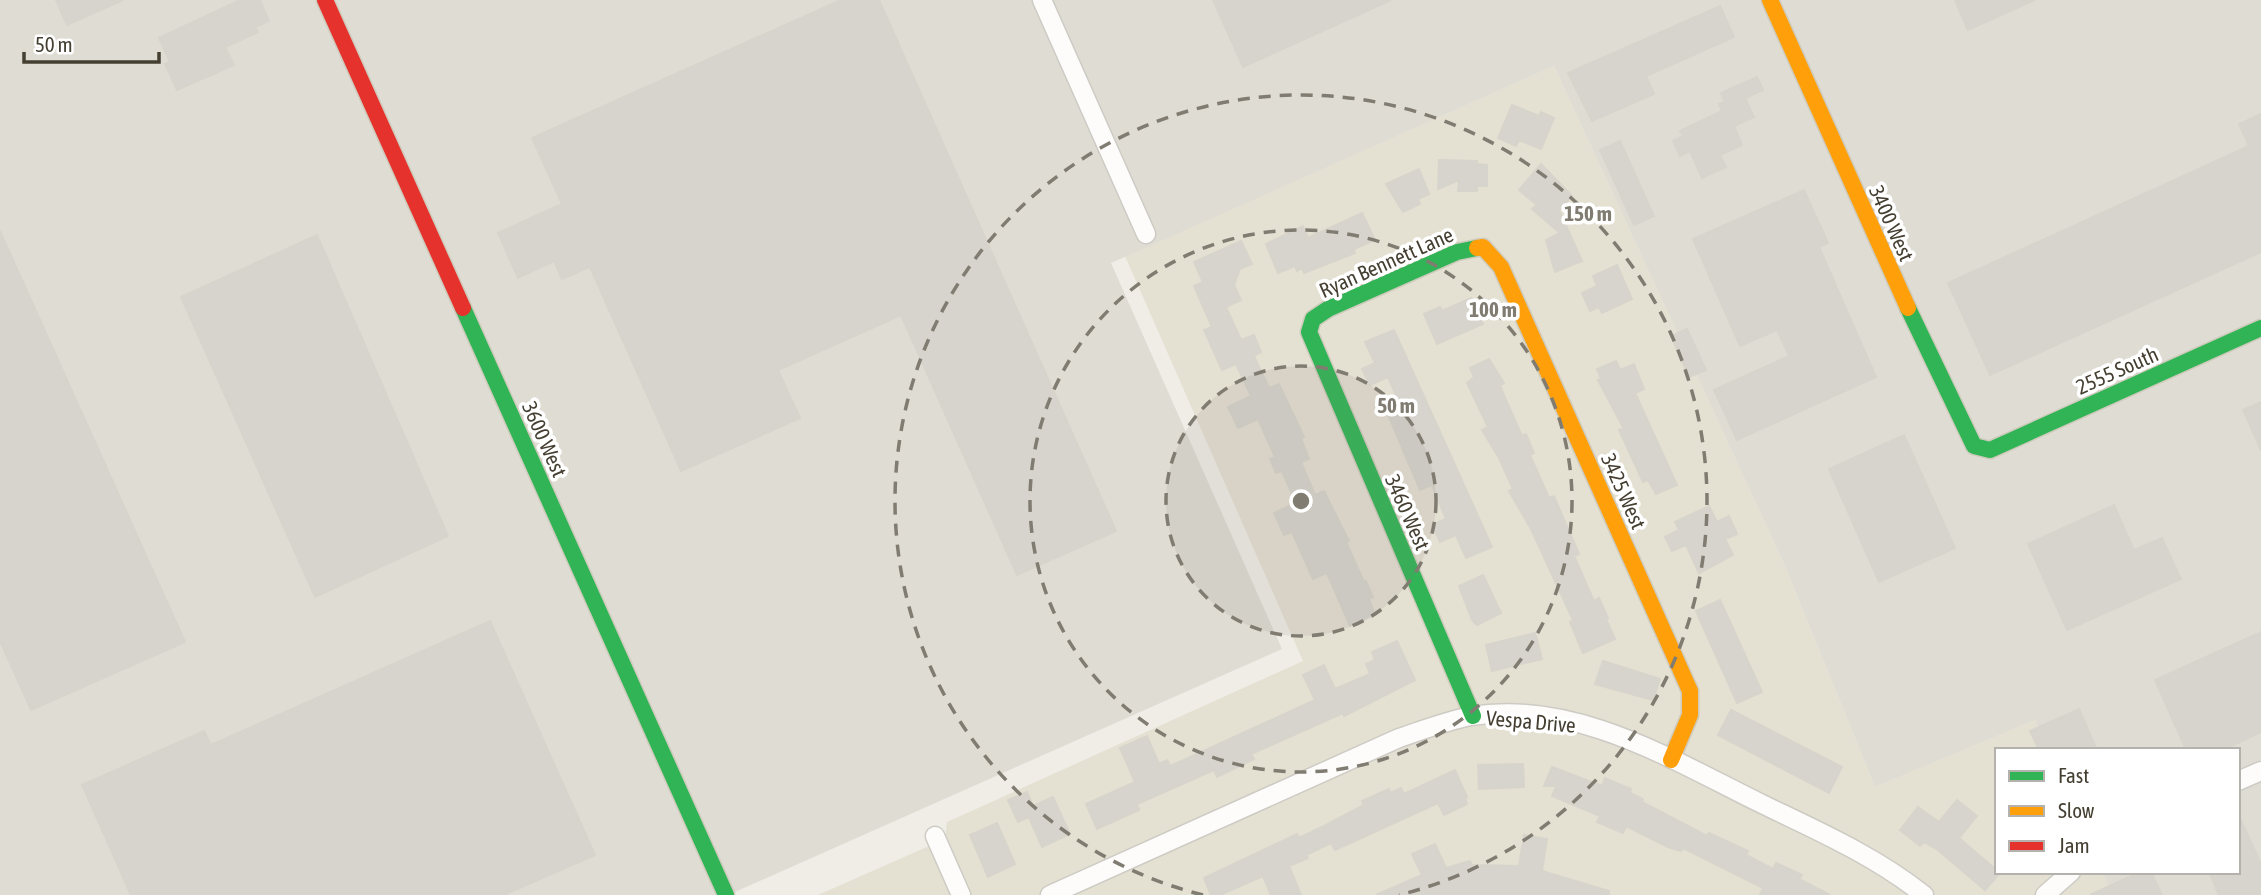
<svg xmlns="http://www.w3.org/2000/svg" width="2261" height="895" font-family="'Asap Condensed',sans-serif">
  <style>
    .residential { fill: #e4e0d2 }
    .industrial { fill: #dfdcd4 }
    .building { fill: #d7d4cd; stroke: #d7d4cc; stroke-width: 2 }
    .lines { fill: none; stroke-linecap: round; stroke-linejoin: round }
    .street-casing { stroke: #cdcbc4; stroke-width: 21 }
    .fast-casing { stroke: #cfcbbc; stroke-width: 19 }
    .slow-casing { stroke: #cfcbbc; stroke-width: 19 }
    .jam-casing { stroke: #cfcbbc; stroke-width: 19 }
    .street { stroke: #fdfcfb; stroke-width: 18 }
    .fast { stroke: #30b455; stroke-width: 16 }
    .slow { stroke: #ff9f0a; stroke-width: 16 }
    .jam { stroke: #e5322d; stroke-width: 16 }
    .ring { fill: none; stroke: #807c71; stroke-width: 3.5; stroke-dasharray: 12 9 }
    .labels { text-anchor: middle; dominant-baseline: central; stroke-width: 7; stroke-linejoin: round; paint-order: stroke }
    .street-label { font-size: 21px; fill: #453f32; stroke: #fff }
    .centre { fill: #807c71; stroke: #fff; stroke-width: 3.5 }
    .ring-label { font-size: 21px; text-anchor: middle; font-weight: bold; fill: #807c71; stroke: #fff; stroke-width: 7; stroke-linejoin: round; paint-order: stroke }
  </style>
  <rect width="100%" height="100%" fill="#efede6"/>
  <path class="residential" d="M1554 66 1785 566 1875 787 2035 720 2048 750H1997V872H2102L2112 895H818L945 839 947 822 1303 661 1125 256Z"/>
  <path class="industrial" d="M0 0H2261V895H2112L2102 872H2238V750H2048L2035 720 1875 787 1785 566 1554 66 1111 263 1282 649 728 895H0Z"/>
  <path class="building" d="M56 0H123L67 25Z
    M240 0H260L269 21 255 27 258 32 225 47 234 65 177 90 165 64 170 62 159 38Z
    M841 0H879L1116 531 1017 575 901 315 778 370 800 418 681 471 590 267 562 279 554 261 518 278 498 233 562 204 532 138Z
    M1213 0H1391L1243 67Z
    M1955 0H2035L1968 30Z
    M1720 6 1734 37 1646 76 1654 94 1592 121 1568 73Z
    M1757 77 1763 90 1745 98 1754 117 1734 126 1742 145 1720 155 1726 167 1702 178 1690 151 1680 156 1673 141 1683 136 1680 131 1722 111 1719 104 1725 102 1721 93Z
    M1512 105 1539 116 1541 112 1554 118 1541 149 1519 140 1516 146 1498 138Z
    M2261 114V252L1990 375 1948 283 2249 146 2239 124Z
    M1620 141 1654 216 1634 225 1600 150Z
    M1439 160 1477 161V164L1487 165V186H1477V191H1458L1459 180 1438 189Z
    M1541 164 1572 196 1559 210 1582 261 1555 272 1546 240 1560 233 1532 209 1537 205 1519 190Z
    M1419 169 1429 194 1418 199 1420 204 1403 212 1386 184Z
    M1804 190 1828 243 1819 247 1876 377 1737 440 1714 390 1789 356 1777 330 1740 346 1693 239Z
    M1362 213 1375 240 1354 249 1355 253 1304 273 1302 268 1297 271 1295 266 1278 273 1266 244 1303 226 1308 238Z
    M0 231 185 642 31 710 0 641Z
    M317 235 448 536 315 597 181 297Z
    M1241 241 1252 264 1240 269 1234 285 1241 300 1226 307 1241 340 1254 335 1261 352 1254 356 1269 388 1279 384 1304 437 1301 438 1309 459 1301 462 1315 495 1324 491 1349 541 1346 542 1364 582 1366 581 1373 597 1369 599 1375 615 1350 626 1327 573 1313 579 1292 532 1284 535 1274 513 1296 503 1282 471 1276 473 1270 459 1275 457 1258 419 1238 428 1228 407 1251 396 1236 364 1222 370 1204 330 1212 327 1194 286 1203 282 1194 262Z
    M1617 265 1632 299 1602 313 1599 307 1590 311 1582 293 1597 286 1593 276Z
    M1471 298 1483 324 1437 344 1424 314 1440 307 1442 311Z
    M1687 329 1706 370 1689 377 1671 336Z
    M1394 330 1492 547 1466 558 1456 535 1440 542 1432 525 1446 519 1432 485 1420 490 1389 417 1403 411 1388 377 1370 385 1362 369 1375 363 1365 342Z
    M1489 359 1504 383 1500 385 1506 400 1522 436 1526 434 1534 453 1530 455 1549 498 1554 496 1562 515 1579 554 1574 556 1594 601 1599 598 1608 618 1606 619 1615 639 1583 653 1570 622 1573 620 1531 529 1509 491 1513 489 1499 458 1482 430 1488 427 1467 383 1474 377 1470 368Z
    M1616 361 1620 370 1634 364 1644 389 1635 393 1677 485 1656 494 1648 480 1643 482 1619 430 1624 429 1598 380 1601 379 1597 369Z
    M2261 402V450L2243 410Z
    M1904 435 1955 548 1879 582 1829 469Z
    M2114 505 2134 550 2162 538 2181 579 2067 630 2028 544Z
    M1709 506 1717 522 1729 516 1737 534 1725 539 1733 555 1699 573 1686 545 1672 551 1665 537 1679 530 1675 522Z
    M1483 575 1501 613 1477 625 1472 620 1459 586Z
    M1720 600 1762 692 1737 703 1696 611Z
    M490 621 595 855 504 895H131L82 785 204 731 211 745Z
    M2261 632V732L2223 750H2186L2155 680Z
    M1535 633 1542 659 1492 671 1486 645Z
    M1397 641 1415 680 1344 716 1343 713 1251 754 1254 759 1217 777 1214 770 1137 804 1139 810 1097 829 1086 804 1135 782 1120 748 1147 736 1159 764 1167 760 1170 766 1186 759 1315 700 1303 675 1324 665 1335 689 1370 674 1366 664 1375 660 1372 652Z
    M1603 661 1660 679 1653 700 1595 684Z
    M2079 709 2097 750H2039L2030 731Z
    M1731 710 1842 767 1829 793 1718 735Z
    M1523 764 1524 787 1479 789 1478 765Z
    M1552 767 1602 786 1605 778 1631 789 1630 793 1643 799 1642 802 1707 836 1709 833 1748 851 1746 855 1773 869 1776 863 1802 875 1799 879 1830 895H1760L1763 888 1683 848 1681 851 1668 847 1626 826 1623 833 1597 822 1600 816 1552 796 1556 786H1544Z
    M1455 770 1467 797 1465 798 1467 804 1444 815 1438 803 1335 850 1331 843 1306 855 1308 858 1289 866 1301 895H1271L1263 876 1220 895H1211L1204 878 1297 834 1299 838 1326 825 1364 805 1362 801 1389 789 1390 793 1401 788 1404 794Z
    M1027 792 1033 806 1053 797 1070 834 1042 847 1029 817 1018 822 1008 800Z
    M1957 800 1977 816 1959 838 2000 873 1985 890 1938 850 1924 842 1920 846 1900 830 1918 807 1939 822Z
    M2238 814 2261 864V895H2219L2209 872H2238Z
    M997 823 1015 864 988 877 970 835Z
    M1524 835 1547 839 1542 871 1609 891V895H1376L1422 875 1412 854 1435 844 1446 868 1470 861 1472 865 1519 866Z
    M2140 872H2151L2162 895H2090Z"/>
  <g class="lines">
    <g class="street-casing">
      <path id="street" d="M1042 0 1146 234
        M2238 781 2261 771
        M935 836 961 895
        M1050 895 1399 738C1423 730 1446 721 1471 716 1575 699 1672 760 1762 804 1818 831 1875 856 1924 895
        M2045 895 2071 872"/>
    </g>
    <g class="fast-casing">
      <path id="fast" d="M463 308 726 895
        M1908 308 1974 446 1990 450 2261 328
        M1473 716 1309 332 1313 319 1328 309 1457 252 1477 248"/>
    </g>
    <g class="slow-casing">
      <path id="slow" d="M1770 0 1908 308
        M1477 248 1483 247 1501 267 1690 691V715L1671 760"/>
    </g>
    <g class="jam-casing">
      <path id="jam" d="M325 0 463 308"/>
    </g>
    <use href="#street" class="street"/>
    <use href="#fast" class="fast"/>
    <use href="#slow" class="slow"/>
    <use href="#jam" class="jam"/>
  </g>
  <circle cx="1301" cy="501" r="135" fill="#807c71" fill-opacity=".12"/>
  <g class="ring">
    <circle cx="1301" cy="501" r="135"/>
    <circle cx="1301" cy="501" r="271"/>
    <path d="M1203 895A406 406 0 1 1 1399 895"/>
  </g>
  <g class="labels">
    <g class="street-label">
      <text transform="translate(1892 223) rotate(66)">3400 West</text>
      <text transform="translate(1386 262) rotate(-24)">Ryan Bennett Lane</text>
      <text transform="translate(2117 370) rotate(-24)">2555 South</text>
      <text transform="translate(545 439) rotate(66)">3600 West</text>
      <text transform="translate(1624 491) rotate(66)">3425 West</text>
      <text transform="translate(1408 512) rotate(66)">3460 West</text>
      <text transform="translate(1531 721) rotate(5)">Vespa Drive</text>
    </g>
  </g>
  <circle cx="1301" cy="501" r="10" class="centre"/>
  <g class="ring-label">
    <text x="1588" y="221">150 m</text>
    <text x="1493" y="317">100 m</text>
    <text x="1396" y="413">50 m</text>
  </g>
  <rect x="1995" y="748" width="245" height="126" fill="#ffffff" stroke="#b5b2ad" stroke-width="2"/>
  <rect x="2009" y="771" width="35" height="10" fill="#30b455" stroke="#b5b2ad" stroke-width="2"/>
  <text x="2058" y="783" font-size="21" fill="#453f32">Fast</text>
  <rect x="2009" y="806" width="35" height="10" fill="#ff9f0a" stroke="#b5b2ad" stroke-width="2"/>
  <text x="2058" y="818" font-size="21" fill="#453f32">Slow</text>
  <rect x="2009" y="841" width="35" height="10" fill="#e5322d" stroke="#b5b2ad" stroke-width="2"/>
  <text x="2058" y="853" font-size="21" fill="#453f32">Jam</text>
  <path d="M24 52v10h135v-10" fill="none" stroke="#453f32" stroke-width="3.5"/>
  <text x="35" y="52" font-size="21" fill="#453f32" stroke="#ffffff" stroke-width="5" paint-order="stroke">50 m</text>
</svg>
